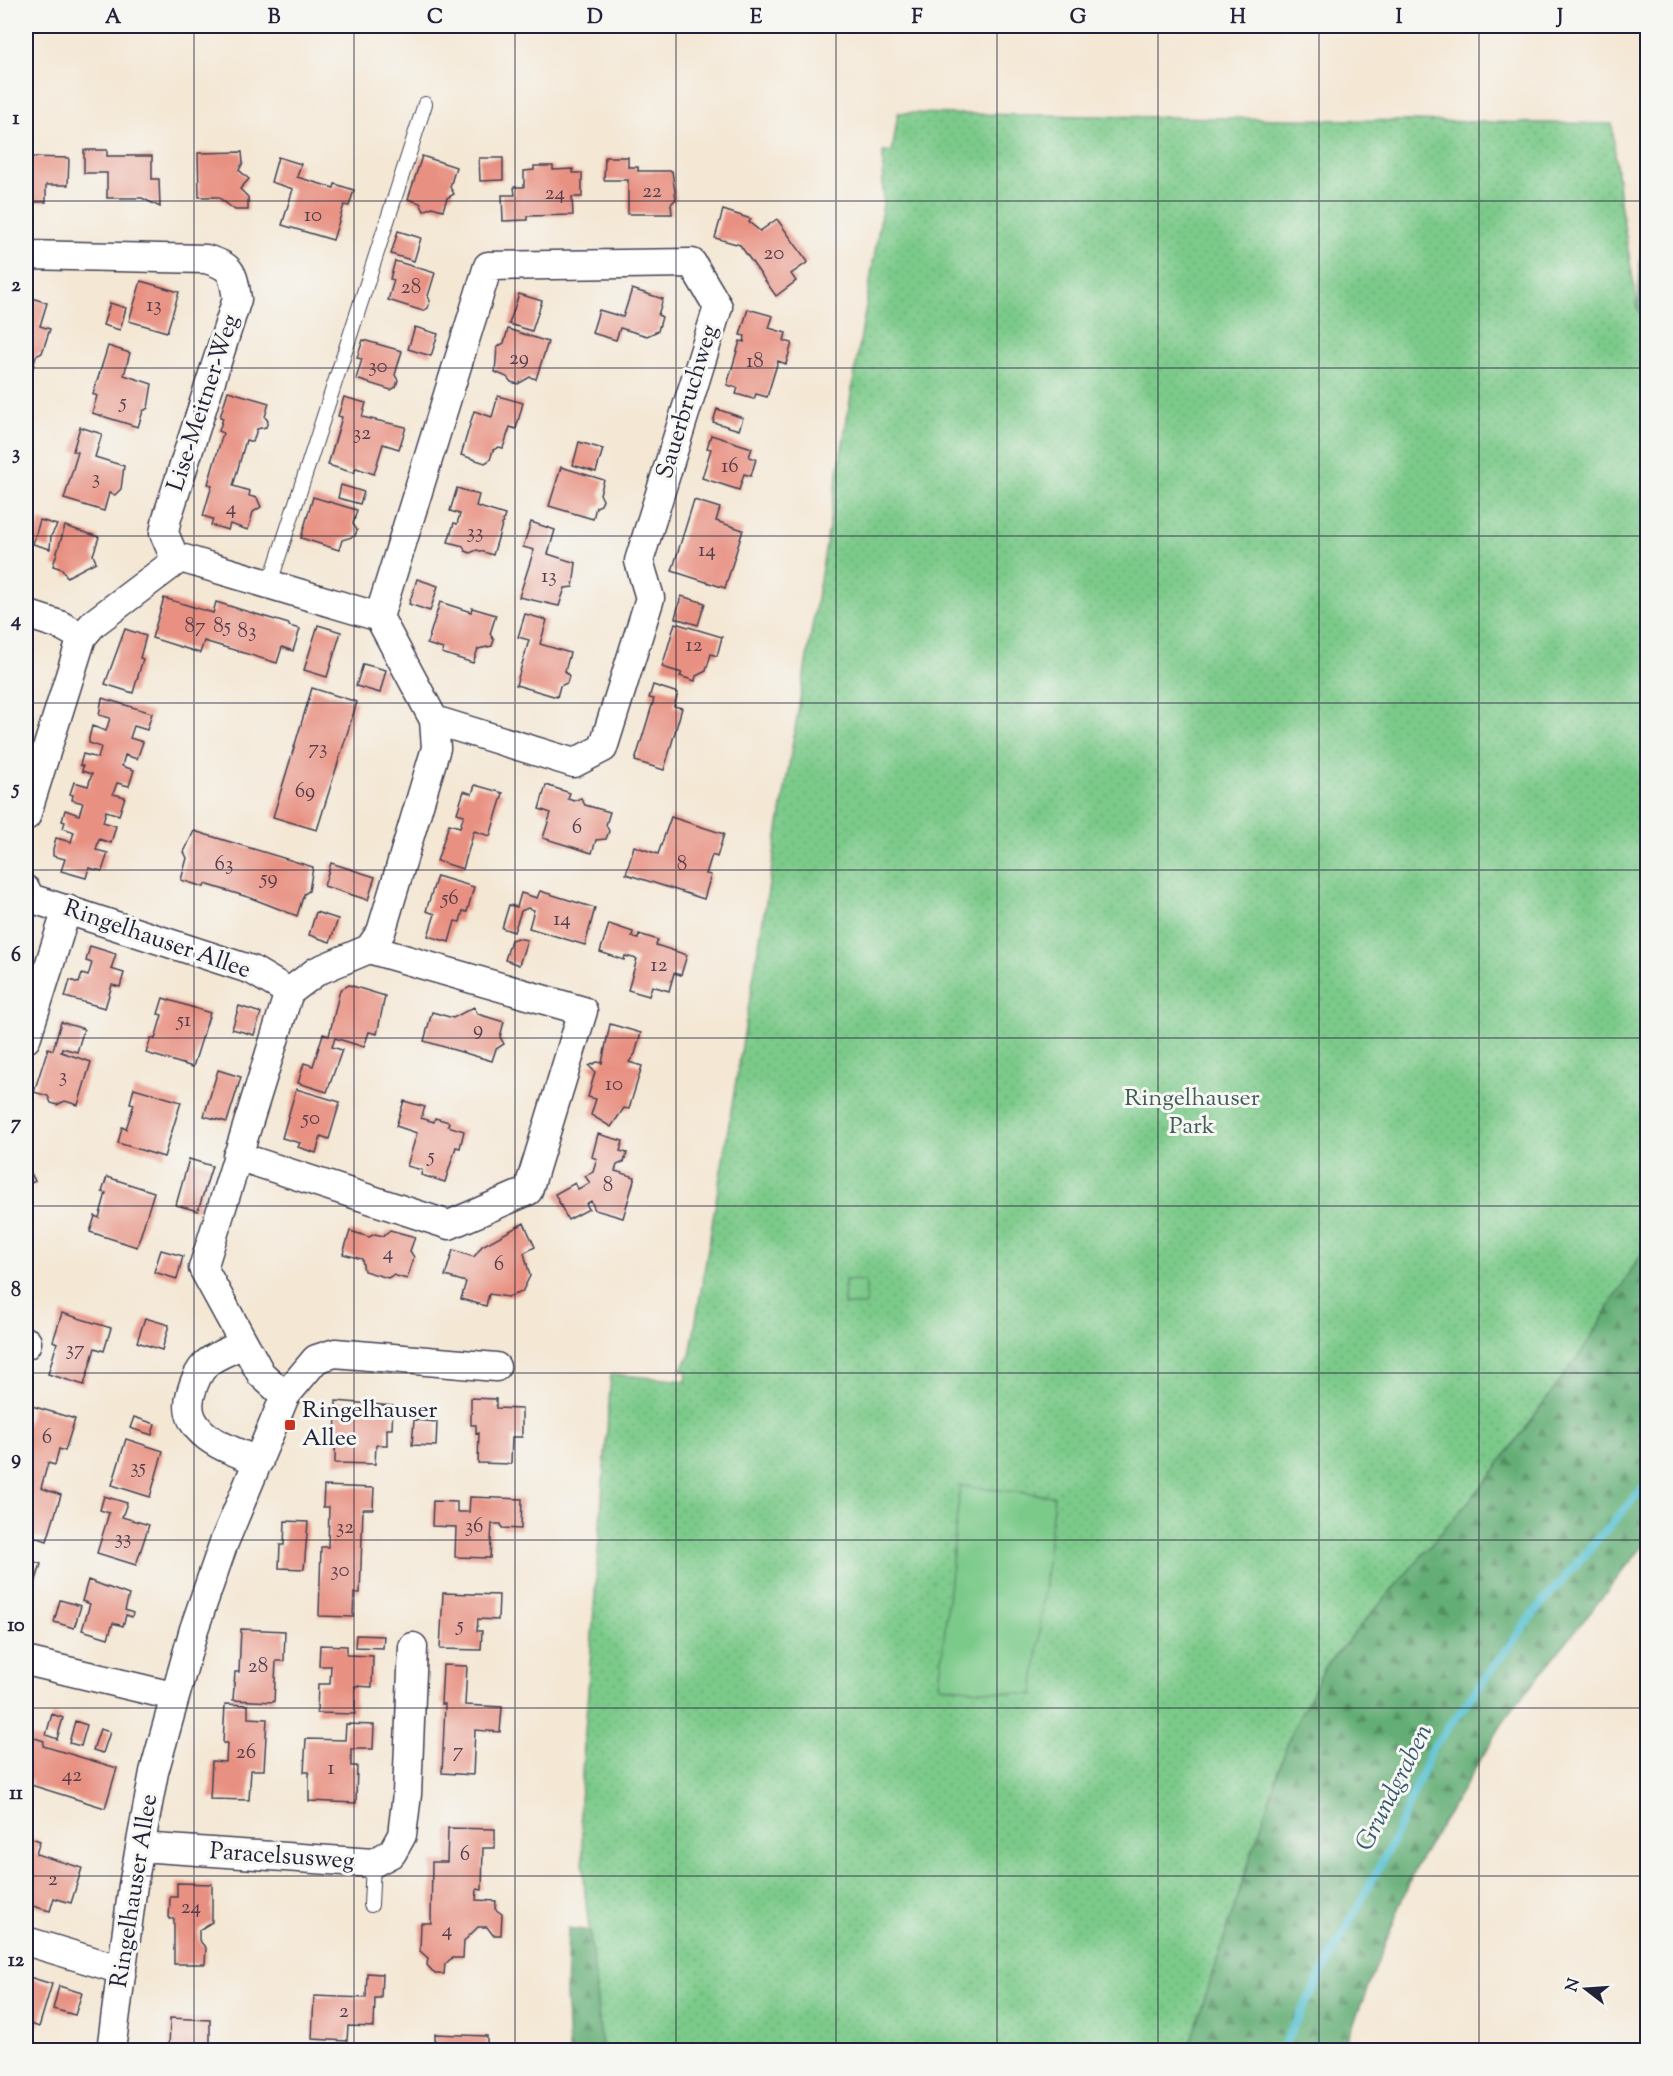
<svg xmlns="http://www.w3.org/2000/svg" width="1673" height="2076" font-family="'Sorts Mill Goudy',serif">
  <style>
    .green { fill: url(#green-dots); stroke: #4e7662; stroke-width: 1.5 }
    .forest { fill: url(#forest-firs); stroke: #436858; stroke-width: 1.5 }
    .pitch { fill: #7bca8a; stroke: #4e7662; stroke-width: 1.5 }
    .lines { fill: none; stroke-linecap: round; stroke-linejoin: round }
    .stream { stroke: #57c1d2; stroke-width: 8 }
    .building { fill: #e89182 }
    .lane-casing { stroke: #424052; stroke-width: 16 }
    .street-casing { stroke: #424052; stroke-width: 31 }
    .lane { stroke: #fff; stroke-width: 14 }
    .street { stroke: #fff; stroke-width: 28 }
    .grid { fill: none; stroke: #22223b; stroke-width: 1.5; stroke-opacity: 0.55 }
    .poi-dot { fill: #c8321e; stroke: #f6f6f2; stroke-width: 2 }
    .labels { text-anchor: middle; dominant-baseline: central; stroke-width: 6; stroke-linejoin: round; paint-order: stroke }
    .number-label { font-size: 21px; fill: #543e4d }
    .street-label { font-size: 24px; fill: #22223b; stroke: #f6f6f2 }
    .park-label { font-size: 24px; fill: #415d57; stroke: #f6f6f2 }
    .poi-label { font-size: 24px; fill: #22223b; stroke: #f6f6f2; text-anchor: start }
    .water-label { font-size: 26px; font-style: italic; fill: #355a70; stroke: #f6f6f2 }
    .neatline { fill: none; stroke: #22223b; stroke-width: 2 }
    .grid-label { font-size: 20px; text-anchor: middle; font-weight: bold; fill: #22223b }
  </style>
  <defs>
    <pattern id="green-dots" width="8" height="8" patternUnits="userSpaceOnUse" patternTransform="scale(1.5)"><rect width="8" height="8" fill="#7bca8a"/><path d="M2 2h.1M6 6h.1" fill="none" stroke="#6aad78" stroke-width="1.8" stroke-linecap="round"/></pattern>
    <pattern id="forest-firs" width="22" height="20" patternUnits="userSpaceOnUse" patternTransform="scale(1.5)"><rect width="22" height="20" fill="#64ae76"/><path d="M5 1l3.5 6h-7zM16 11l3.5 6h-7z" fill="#528d62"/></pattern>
  </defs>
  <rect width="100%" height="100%" fill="#f6f6f2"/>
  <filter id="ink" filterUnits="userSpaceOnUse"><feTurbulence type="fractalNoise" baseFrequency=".0167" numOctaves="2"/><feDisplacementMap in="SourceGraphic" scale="12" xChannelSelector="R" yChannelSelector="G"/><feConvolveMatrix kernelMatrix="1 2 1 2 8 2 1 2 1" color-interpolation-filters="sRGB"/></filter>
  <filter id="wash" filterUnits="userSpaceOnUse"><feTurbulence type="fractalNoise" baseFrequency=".008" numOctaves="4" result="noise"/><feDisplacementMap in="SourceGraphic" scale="24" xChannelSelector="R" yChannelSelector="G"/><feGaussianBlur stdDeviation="1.35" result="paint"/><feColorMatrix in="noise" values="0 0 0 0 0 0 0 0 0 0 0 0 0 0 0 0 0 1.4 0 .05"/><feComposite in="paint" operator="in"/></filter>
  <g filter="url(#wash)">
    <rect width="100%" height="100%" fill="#f4e7d4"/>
    <path class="green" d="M898 113 1612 124 1620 202 1638 309 1648 323 1647 1245 1583 1350 1488 1479 1326 1666 1291 1733 1188 2050H602L585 1893 580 1801 611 1374 686 1381 687 1371 680 1370 690 1356 883 204V152H892Z"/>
    <path class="forest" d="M1642 228 1647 233V323L1638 309Z
      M1647 1245V1541L1507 1716 1416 1866 1343 2050H1188L1291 1733 1326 1666 1488 1479 1583 1350Z
      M568 1928 590 1931 602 2050H569L566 1992Z"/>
    <path class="pitch" d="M845 1280 866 1281V1305H844Z
      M960 1486 1054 1496 1033 1695 939 1686Z"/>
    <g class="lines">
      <path class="stream" d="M1281 2050 1394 1839 1432 1749 1537 1609 1648 1482"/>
    </g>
    <g id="blocks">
      <path class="building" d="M84 150H107V156H152V179H159L160 207 142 198H107V173H84Z
        M242 152 243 163 239 170 249 179 240 189 248 197V210H235L218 197H199L198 153Z
        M422 156 456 167 450 187 454 194 447 198 443 210 432 207 424 211 420 203 408 199Z
        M26 157 69 158 68 185H46V202H26Z
        M278 157 301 164 297 177 334 188 335 184 354 190 349 206 344 205 333 240 282 225 293 189 271 182Z
        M605 157H628V167H638V171H672L676 199 671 204 672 214H628V180H604Z
        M479 158H503V180L480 181Z
        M534 166H553V170L573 169V173H582V197H572L573 215 527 216V220L503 221 502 195H515L514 187H524V171L534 170Z
        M723 210 751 219 749 222 760 231 777 219 808 262 791 274 796 281 776 296 740 245 715 238Z
        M398 231 421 238 414 261 391 254Z
        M395 261 435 273 428 296 430 301 428 308 423 311 388 300 394 280 390 279Z
        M141 281 179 292 167 332 129 321Z
        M632 289 663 299 658 315 662 317 658 331 647 336 620 328 616 340 592 333 599 310 623 317Z
        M519 294 542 301 532 331 509 324Z
        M26 296 47 303 40 326 50 329 42 353 36 356 32 371 26 369Z
        M110 303 126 308 120 330 103 325Z
        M748 309 773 316 769 328 786 333 784 341 792 343 786 364 778 361 767 397 756 394 754 399 736 394 738 388 727 385 740 341 744 342 745 336 740 335Z
        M415 327 438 334 431 356 408 349Z
        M508 329 548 342 536 379 530 377 518 384 511 382 507 377 495 372 497 347 504 343Z
        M363 340 402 351 395 375 398 380 396 387 391 390 356 379 362 359 357 358Z
        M108 346 130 353 124 375 152 384 148 408 143 411 138 427 92 413 97 396 93 394Z
        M228 391 269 403 265 417 268 421 266 427 257 429 253 442 246 440 233 486 250 491 249 496 257 498 261 507 253 512 248 530 230 524 228 530 211 525 213 519 203 516 212 485 208 484 223 433 219 431 223 418 220 417Z
        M498 396 523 403 516 429 510 427 503 448 499 447 493 450 490 460 485 463 461 455 474 411 492 417Z
        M344 397 366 403 362 417 406 427 399 449 383 444 374 474 356 468 354 473 328 465 342 417 338 416Z
        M717 409 743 418 739 430 713 422Z
        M80 427 102 434 95 457 124 466 121 489 115 495 109 493 104 511 64 499 78 452 73 451Z
        M711 435 752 448 749 457 756 459 751 476 744 474 739 490 702 478 711 449 707 448Z
        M579 442 603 449 596 472 573 465Z
        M561 467 604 480 600 494 603 500 601 505 596 507 593 519 549 506Z
        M341 485 364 492 360 504 338 498Z
        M457 488 479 495 476 506 505 515 493 555 477 550 470 553 465 551 463 546 448 542 454 523 457 524 460 514 450 511Z
        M313 497 357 510 353 524 357 530 355 536 342 540 339 550 301 538Z
        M694 500 720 508 716 521 743 530 725 588 672 571Z
        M40 520 57 525 51 536 50 549 33 544Z
        M531 522 555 530 548 554 576 563 573 587 565 588 559 606 519 597 534 550 523 547Z
        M65 526 99 537 93 555 96 562 67 577 62 569 53 566Z
        M417 579 438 586 430 611 409 604Z
        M681 596 705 603 698 625 675 618Z
        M164 598 213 613 216 602 289 624V626L300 629 293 651 282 647 277 663 204 641 200 653 152 638Z
        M440 602 471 612 472 608 496 615 490 634 494 640 492 646 478 649 473 663 442 653 443 649 427 644Z
        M525 614 547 620 540 644 570 653 565 671 569 676 567 683 560 686 557 697 516 685 529 640 518 637Z
        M675 623 722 637 717 656 711 654 706 671 696 676 695 681 680 676 682 673 662 667Z
        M318 625 341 632 327 677 304 670Z
        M125 629 146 636 140 658 143 659 133 693 105 684Z
        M363 664 386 670 380 693 356 686Z
        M653 685 678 693 674 706 682 708 664 770 635 761 654 699 649 698Z
        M312 688 357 702 317 830 273 817Z
        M102 698 152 713 147 730 134 726 130 738 143 742 137 759 125 755 122 766 134 770 129 786 117 783 113 794 125 797 119 815 106 811 103 822 116 826 111 843 99 839 96 850 108 853 102 871 89 868 86 878 61 871 65 859 53 856V849L56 838 71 842 74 832 63 828 65 822 62 821 65 810 79 815 83 803 72 800 73 795 70 794 74 782 88 786 92 774 82 771 83 766 80 765 83 754 98 758 101 747 89 743V738L92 726 106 731 110 718 99 715Z
        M475 785 503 793 490 836 474 831 463 869 437 861 449 824 460 827 464 815 457 813 464 791 472 794Z
        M546 785 570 793 568 799 574 801 581 798 585 805 610 812 606 825 609 831 606 839 596 840 592 853 543 838 551 813 539 809Z
        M671 817 724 834 717 857 712 855 706 874 711 875 704 899 626 874 634 846 658 854Z
        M194 831 313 867 309 891 304 894 297 916 251 898 205 884 204 887 181 880 187 858 184 852Z
        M331 863 375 877 368 900 324 886Z
        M437 876 474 887 467 912 463 911 460 922 455 921 449 942 428 936 435 914 426 911Z
        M540 891 595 908 585 945 529 928 534 910 528 908 521 911 514 932 502 928 509 905 517 907 521 893 537 898Z
        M316 912 338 919 330 942 309 935Z
        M609 924 633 932 632 937 638 939 639 934 658 940 656 945 687 955 681 975 674 973 669 991 652 986 649 996 628 990 637 959 625 956 624 960 600 952Z
        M517 938 527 940 519 965 505 960 511 940Z
        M90 946 116 954 111 969 124 973 120 987 112 985 105 1008 65 997 70 980 79 983 82 974 88 976 92 963 86 961Z
        M349 985 385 996 377 1034 369 1032 364 1047 335 1038 332 1047 342 1050 327 1092 298 1083 304 1063 313 1066 323 1034 329 1036 340 990Z
        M163 998 210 1013 193 1067 146 1053 151 1038 155 1039 162 1015 158 1014Z
        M239 1006 261 1013 254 1035 232 1029Z
        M474 1007 478 1014 504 1022 500 1037 504 1044 496 1049 492 1061 424 1041 432 1012 453 1018Z
        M61 1022 84 1029 77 1052 62 1048 61 1052 91 1062 78 1105 65 1101 57 1105 51 1103 48 1096 34 1092 48 1048 53 1050Z
        M610 1024 641 1033 635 1054 629 1062 642 1066 629 1109 624 1108 611 1127 591 1115 596 1099 588 1097 595 1072 589 1066 597 1062 602 1063Z
        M218 1070 241 1077 227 1122 204 1116Z
        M134 1088 181 1102 164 1157 118 1143 122 1127 126 1129 134 1104 130 1103Z
        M296 1089 340 1102 329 1139 321 1136 316 1153 298 1147 300 1143 282 1138Z
        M404 1101 425 1107 421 1118 434 1122 435 1118 449 1122 448 1126 464 1131 460 1148 456 1147 445 1182 421 1175 422 1170 407 1166 417 1133 396 1126Z
        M598 1134 623 1141 620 1151 627 1153 624 1162 617 1165 615 1171 635 1177 623 1218 595 1210 591 1201 586 1204 589 1209 568 1220 555 1194 575 1183 578 1189 590 1183 585 1176 593 1172 597 1159 592 1157Z
        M189 1159 212 1166 198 1211 176 1205Z
        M26 1164 35 1181 26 1186Z
        M107 1177 154 1192 137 1247 90 1232 95 1216 99 1218 106 1193 102 1192Z
        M524 1223 535 1247 524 1253 530 1276 522 1292 508 1297 489 1294 486 1306 461 1299 466 1282 445 1276 453 1250 474 1257 482 1246Z
        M390 1230 415 1237 410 1251 414 1257 407 1279 393 1275 388 1278 364 1271 362 1259 343 1254 350 1231 369 1237 375 1234 383 1236Z
        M161 1250 183 1256 177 1279 154 1272Z
        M62 1313 111 1328 104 1351 95 1348 84 1385 48 1374 57 1343 53 1341Z
        M145 1318 169 1325 162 1350 137 1342Z
        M471 1398 496 1399V1408L522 1409V1437H512L511 1464 478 1463 479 1433 476 1434V1425H471Z
        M336 1401 393 1406 392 1429H387V1445H376L375 1464 335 1463Z
        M32 1406 75 1419 65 1451 59 1449 55 1465 48 1463 41 1488 61 1495 47 1541 26 1534V1427Z
        M134 1417 155 1424 152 1435 130 1428Z
        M414 1420 437 1422 436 1446 412 1445Z
        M126 1439 163 1451 150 1497 112 1485Z
        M324 1486 374 1488 373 1509H363L360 1593H354L353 1617 319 1616 321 1547H328L329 1507H323Z
        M104 1496 127 1503 122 1517 149 1525 136 1565 97 1553 109 1513 100 1510Z
        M470 1497 522 1499 521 1529 502 1528 501 1524H492L490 1558 455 1557 456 1527 432 1526 433 1501 457 1502V1512H469Z
        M285 1521 308 1522 304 1569 279 1568 280 1545H284Z
        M26 1559 41 1564 30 1600 26 1599Z
        M88 1580 129 1595 125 1610 133 1613 132 1617 126 1615 123 1626 113 1623 108 1638 82 1630 90 1604 82 1601Z
        M443 1593 499 1595 498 1620 478 1619 477 1631H482L481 1650 440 1649Z
        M60 1600 81 1606 74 1628 54 1622Z
        M241 1629 285 1631 284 1661H276L274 1702 233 1700 235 1672H239Z
        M356 1635 384 1636 383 1648 355 1647Z
        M320 1645 347 1646V1655L373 1656 372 1687 355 1686V1714L317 1713 318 1684H330L331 1666H319Z
        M443 1665 467 1666 465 1705 502 1707 500 1732 475 1730 473 1775 442 1773 445 1704H441Z
        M225 1704 248 1705V1718L267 1719 264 1770H251L249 1800 210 1799 212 1761 226 1762 227 1743H223Z
        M52 1714 63 1718 57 1739 46 1735Z
        M75 1721 87 1725 81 1746 69 1743Z
        M346 1724 374 1725 373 1749H351V1766H357L356 1803 309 1801V1772H304L306 1739 345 1740Z
        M100 1729 110 1732 103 1753 93 1750Z
        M26 1735 44 1741 43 1746 117 1768 105 1808 31 1785 32 1780 26 1778Z
        M448 1828 495 1829V1848H483L482 1890 477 1889 476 1900 496 1901 495 1909 502 1914 501 1935H493L487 1927H478L464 1941 463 1958H452L445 1964 444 1974H435L427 1965 428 1958 420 1951 421 1923H431L432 1862H447Z
        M29 1837 40 1841 36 1854 82 1868 71 1903 54 1898 50 1911 26 1904V1887L30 1873 26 1871V1847Z
        M177 1883 212 1884V1922L199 1930V1940L206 1948 205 1964H174V1919H169L170 1897H177Z
        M367 1973 382 1974 381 1998H375L374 2027 348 2026 347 2041 312 2039 314 1996 366 1998Z
        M26 1976 52 1984 39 2027 26 2022Z
        M59 1986 82 1993 75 2015 53 2009Z
        M170 2018 210 2020V2050H169Z
        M435 2034 487 2036V2050H435Z"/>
    </g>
  </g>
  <g filter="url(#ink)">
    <use href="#blocks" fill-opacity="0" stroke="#424052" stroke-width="1.5"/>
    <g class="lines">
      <g class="lane-casing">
        <path id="lane" d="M270 583 425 104
          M371 1905 373 1863"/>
      </g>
      <g class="street-casing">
        <path id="street" d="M26 255 206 259C233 267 233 273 237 299L167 518 164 533 176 561
          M26 614 60 625 82 637
          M379 617 488 266 692 263 718 307 639 561 650 598 603 748 574 763 434 720
          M26 816 82 637 94 623 176 561 184 559 379 617 434 720 436 748 381 932 369 949 317 971 289 992 203 1268 261 1374 285 1396
          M26 890 30 898 252 970 289 992
          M26 1039 67 909
          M237 1156 449 1225 528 1191 583 1011 369 949
          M243 1344C232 1350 215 1355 206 1364 198 1372 194 1382 191 1393 179 1434 229 1450 259 1461
          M26 1345 27 1342
          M26 1661 173 1696
          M140 1847 373 1863 392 1853 402 1835 407 1794 413 1647
          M26 1941 122 1970
          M111 2050 133 1885 154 1772 194 1629 223 1545 285 1396 316 1359 335 1353 496 1367"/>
      </g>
      <use href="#lane" class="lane"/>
      <use href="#street" class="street"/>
    </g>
  </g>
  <path class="grid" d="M194 26V2050M354 26V2050M515 26V2050M676 26V2050M836 26V2050M997 26V2050M1158 26V2050M1319 26V2050M1479 26V2050M26 201H1648M26 368H1648M26 536H1648M26 703H1648M26 870H1648M26 1038H1648M26 1206H1648M26 1373H1648M26 1540H1648M26 1708H1648M26 1876H1648"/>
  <rect class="poi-dot" x="284" y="1419" width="12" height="12" rx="3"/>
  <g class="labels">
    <g class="number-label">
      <text x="652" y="192">22</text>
      <text x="555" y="194">24</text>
      <text x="313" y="216">10</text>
      <text x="774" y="254">20</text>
      <text x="411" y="288">28</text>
      <text x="154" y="306">13</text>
      <text x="519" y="359">29</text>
      <text x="755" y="362">18</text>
      <text x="378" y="367">30</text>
      <text x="123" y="403">5</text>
      <text x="362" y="434">32</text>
      <text x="730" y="467">16</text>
      <text x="96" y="479">3</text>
      <text x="231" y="509">4</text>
      <text x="475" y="533">33</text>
      <text x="707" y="551">14</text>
      <text x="549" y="577">13</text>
      <text x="195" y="627">87</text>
      <text x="222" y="627">85</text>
      <text x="247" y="632">83</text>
      <text x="694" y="646">12</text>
      <text x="318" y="749">73</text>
      <text x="305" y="792">69</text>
      <text x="577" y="828">6</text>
      <text x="224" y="865">63</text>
      <text x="682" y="865">8</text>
      <text x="269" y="879">59</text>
      <text x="450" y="899">56</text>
      <text x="562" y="920">14</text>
      <text x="659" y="966">12</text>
      <text x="184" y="1021">51</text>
      <text x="478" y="1030">9</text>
      <text x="63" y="1077">3</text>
      <text x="614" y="1085">10</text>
      <text x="311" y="1119">50</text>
      <text x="431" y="1157">5</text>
      <text x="608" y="1186">8</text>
      <text x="388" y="1254">4</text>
      <text x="499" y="1265">6</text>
      <text x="75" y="1350">37</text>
      <text x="47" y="1438">6</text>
      <text x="138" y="1468">35</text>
      <text x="474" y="1527">36</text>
      <text x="345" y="1528">32</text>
      <text x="123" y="1539">33</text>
      <text x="340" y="1571">30</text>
      <text x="460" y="1626">5</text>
      <text x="258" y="1667">28</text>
      <text x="458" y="1752">7</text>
      <text x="246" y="1753">26</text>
      <text x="331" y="1769">1</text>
      <text x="72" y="1776">42</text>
      <text x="465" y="1855">6</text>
      <text x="53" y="1880">2</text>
      <text x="191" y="1908">24</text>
      <text x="447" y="1931">4</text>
      <text x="344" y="2012">2</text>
    </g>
    <g class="street-label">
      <text transform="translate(688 402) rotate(-73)">Sauerbruchweg</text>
      <text transform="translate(204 403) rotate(-72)">Lise-Meitner-Weg</text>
      <text transform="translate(157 940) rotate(19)">Ringelhauser Allee</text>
      <text transform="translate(282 1857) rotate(4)">Paracelsusweg</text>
      <text transform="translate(135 1891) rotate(-81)">Ringelhauser Allee</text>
    </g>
    <g class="park-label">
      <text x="1192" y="1099">Ringelhauser<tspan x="1192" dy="28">Park</tspan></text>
    </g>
    <g class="poi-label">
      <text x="302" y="1411">Ringelhauser<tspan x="302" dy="28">Allee</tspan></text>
    </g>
    <g class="water-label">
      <text transform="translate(1395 1788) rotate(-63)">Grundgraben</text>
    </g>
  </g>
  <rect width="1673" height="2076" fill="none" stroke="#f6f6f2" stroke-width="66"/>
  <g transform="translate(1586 1989) rotate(287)" stroke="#f6f6f2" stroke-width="4.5" paint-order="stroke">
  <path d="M0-4.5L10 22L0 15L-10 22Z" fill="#22223b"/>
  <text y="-9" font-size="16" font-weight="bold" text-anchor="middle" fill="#22223b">N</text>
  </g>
  <rect x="33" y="33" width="1607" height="2010" class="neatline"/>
  <g class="grid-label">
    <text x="113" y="23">A</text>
    <text x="274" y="23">B</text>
    <text x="435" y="23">C</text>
    <text x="595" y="23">D</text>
    <text x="756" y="23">E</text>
    <text x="917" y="23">F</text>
    <text x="1078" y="23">G</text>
    <text x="1238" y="23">H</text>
    <text x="1399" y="23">I</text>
    <text x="1560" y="23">J</text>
    <text x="16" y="124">1</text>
    <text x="16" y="291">2</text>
    <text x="16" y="459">3</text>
    <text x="16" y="626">4</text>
    <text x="16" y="794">5</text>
    <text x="16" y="961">6</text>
    <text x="16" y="1129">7</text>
    <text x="16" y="1296">8</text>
    <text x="16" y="1464">9</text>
    <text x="16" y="1631">10</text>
    <text x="16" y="1799">11</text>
    <text x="16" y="1966">12</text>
  </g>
</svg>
